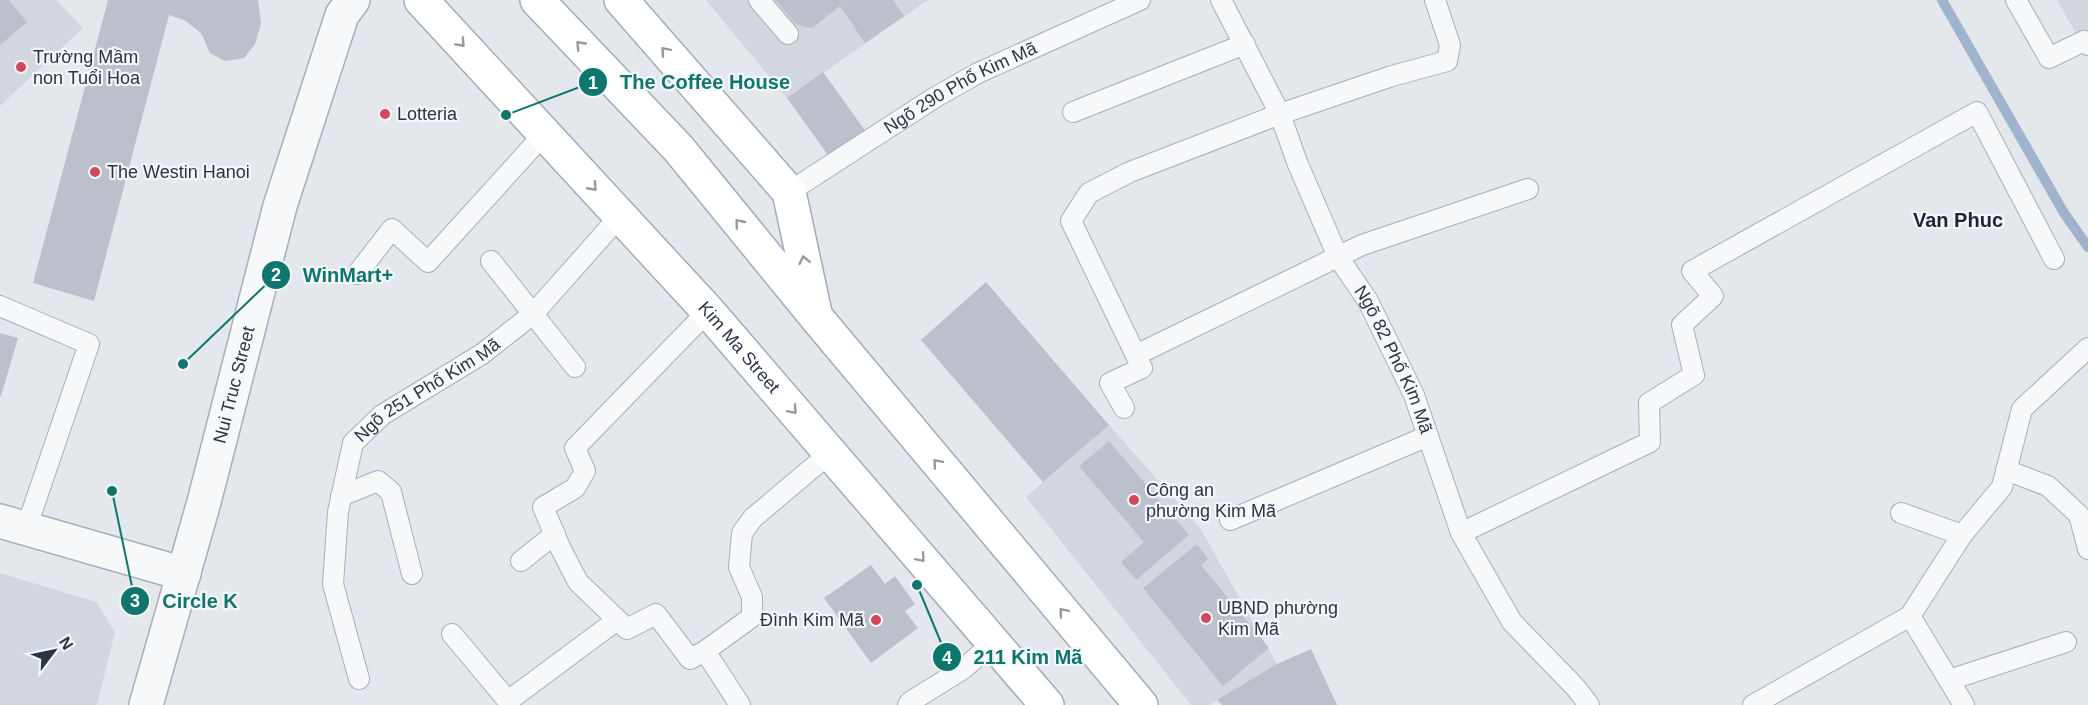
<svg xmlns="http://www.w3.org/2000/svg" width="2088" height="705" font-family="Arial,sans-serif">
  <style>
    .built { fill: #d2d6de }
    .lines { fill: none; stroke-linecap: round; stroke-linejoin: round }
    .stream { stroke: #9fb4cc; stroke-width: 10 }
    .building { fill: #bbc0ca }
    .service-casing { stroke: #a9aeb7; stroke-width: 22 }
    .minor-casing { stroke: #a9aeb7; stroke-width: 36 }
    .tertiary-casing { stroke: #a9aeb7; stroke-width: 36 }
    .primary-casing { stroke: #a3abb8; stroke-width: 36 }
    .service { stroke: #f7f8fa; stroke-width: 20 }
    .minor { stroke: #f7f8fa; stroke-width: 33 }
    .tertiary { stroke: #f7f8fa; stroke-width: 33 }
    .primary { stroke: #fff; stroke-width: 33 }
    .oneway { stroke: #959aa2 }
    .poi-dot { fill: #d1495b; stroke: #f4f6f9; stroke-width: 2 }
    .labels { text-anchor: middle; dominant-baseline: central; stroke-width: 4.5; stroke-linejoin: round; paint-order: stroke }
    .poi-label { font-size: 18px; fill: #2b3445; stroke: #f4f6f9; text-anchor: start }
    .street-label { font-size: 18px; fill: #2b3445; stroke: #f4f6f9 }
    .neighbourhood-label { font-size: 20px; font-weight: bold; fill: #1d2536; stroke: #f4f6f9 }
    .leader { fill: none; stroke: #0f766e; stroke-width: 2 }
    .callout-dot { fill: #0f766e; stroke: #f4f6f9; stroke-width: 2 }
    .mark-label { font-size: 18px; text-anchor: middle; font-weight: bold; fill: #fff }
    .callout-label { font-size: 20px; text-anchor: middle; font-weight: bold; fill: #0f766e; stroke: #f4f6f9; stroke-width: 4.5; stroke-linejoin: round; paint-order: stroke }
  </style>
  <rect width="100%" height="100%" fill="#e4e7ec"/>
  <path class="built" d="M0 0H56L83 28 0 106Z
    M706 0H928L787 98Z
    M2057 0H2088V36L2079 39Z
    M1109 425 1200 528 1277 664 1209 705H1191L1026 497Z
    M0 573 96 602 115 632 97 705H0Z"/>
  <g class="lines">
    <path class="stream" d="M1942 0 2064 213 2088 247"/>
  </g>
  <path class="building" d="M0 0H9L27 22 0 45Z
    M108 0H258L261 24 255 44 244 58 225 61 210 53 201 33 184 20 169 15 94 301 33 283Z
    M775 0H893L904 16 865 43 840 6 812 28 797 25Z
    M823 72 869 136 833 162 787 98Z
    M986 282 1109 425 1043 482 921 340Z
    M0 333 18 338 1 396H0Z
    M1109 441 1189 535 1136 580 1121 562 1144 542 1079 466Z
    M1197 544 1208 559 1201 565 1269 648 1223 686 1143 588Z
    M871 565 885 584 895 576 915 604 905 611 918 628 871 663 824 598Z
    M1311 649 1337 705H1222L1217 700 1277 664Z"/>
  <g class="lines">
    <g class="service-casing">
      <g id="service">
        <path d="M759 0 788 34"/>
        <path id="s1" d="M1221 0 1280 114 1297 162 1338 257 1368 301 1414 395 1461 533 1512 622 1576 688 1589 705"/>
        <path d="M2016 0 2049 58 2084 41 2088 45"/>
        <path d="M1073 112 1245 44"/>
        <path id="s2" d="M789 192 934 98 978 73 1140 0"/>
        <path d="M491 261 575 367"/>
        <path d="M357 274 392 229 428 262 544 134"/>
        <path d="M0 306 89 344 26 529"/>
        <path d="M1136 355 1362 245 1528 189"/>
        <path d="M1124 408 1110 383 1142 368 1071 221 1089 193 1130 172 1280 114 1392 76 1447 61 1450 45 1435 0"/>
        <path d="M2006 470 2048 486 2079 515 2088 549"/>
        <path d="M341 496 378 481 391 492 412 574"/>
        <path d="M1901 513 1962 535"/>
        <path d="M1230 520 1428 436"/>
        <path d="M1461 533 1650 442 1649 403 1694 375 1682 325 1713 296 1692 271 1977 112 2054 259"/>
        <path d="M521 561 555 534"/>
        <path d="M1910 616 1964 705"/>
        <path d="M452 634 508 701 617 620"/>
        <path d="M705 651 690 659 656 614 627 629 578 582 560 547 543 507 575 488 585 471 575 448 708 311"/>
        <path id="s3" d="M359 679 333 584 338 512 353 443 382 415 482 354 533 314 620 216"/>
        <path d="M1949 680 2066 642"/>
        <path d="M740 705 705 651 752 617V597L739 567 742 533 753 518 830 453"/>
        <path d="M908 705 910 702 963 669 993 643"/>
        <path d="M1753 705 1910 616 1962 535 2002 487 2022 409 2088 348"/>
      </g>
    </g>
    <g class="minor-casing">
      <path id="minor" d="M0 521 184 574"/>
    </g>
    <g class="tertiary-casing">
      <g id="tertiary">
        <path id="s4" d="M146 705 204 502 280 206 342 15 353 0"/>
      </g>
    </g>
    <g class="primary-casing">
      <g id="primary">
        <path id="s5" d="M421 0 708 311 1047 705"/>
        <path d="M537 0 678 148 816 317 1141 705"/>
        <path d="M621 0 789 192 815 313"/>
      </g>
    </g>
    <use href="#service" class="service"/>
    <use href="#minor" class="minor"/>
    <use href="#tertiary" class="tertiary"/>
    <use href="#primary" class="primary"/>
  </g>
  <defs><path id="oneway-chevron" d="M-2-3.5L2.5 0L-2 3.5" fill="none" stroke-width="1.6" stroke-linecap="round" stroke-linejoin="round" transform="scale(1.5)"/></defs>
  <g class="oneway">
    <use href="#oneway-chevron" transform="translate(461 43) rotate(47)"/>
    <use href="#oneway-chevron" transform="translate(580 45) rotate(-134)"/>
    <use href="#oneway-chevron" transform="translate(665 51) rotate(-131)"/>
    <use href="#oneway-chevron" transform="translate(593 187) rotate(48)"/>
    <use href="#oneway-chevron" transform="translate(739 223) rotate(-129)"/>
    <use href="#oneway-chevron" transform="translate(804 260) rotate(-102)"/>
    <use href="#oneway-chevron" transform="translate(793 410) rotate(49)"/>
    <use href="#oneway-chevron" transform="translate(937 463) rotate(-130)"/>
    <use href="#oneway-chevron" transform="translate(921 558) rotate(49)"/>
    <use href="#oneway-chevron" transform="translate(1063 612) rotate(-130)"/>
  </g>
  <g class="poi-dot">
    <circle cx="21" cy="67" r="6"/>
    <circle cx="385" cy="114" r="6"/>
    <circle cx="95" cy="172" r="6"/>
    <circle cx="1134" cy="500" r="6"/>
    <circle cx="1206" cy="618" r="6"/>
    <circle cx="876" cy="620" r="6"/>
  </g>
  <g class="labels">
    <g class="poi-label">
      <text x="33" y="57">Trường Mầm<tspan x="33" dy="21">non Tuổi Hoa</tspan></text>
      <text x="397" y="114">Lotteria</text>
      <text x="107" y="172">The Westin Hanoi</text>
      <text x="1146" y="490">Công an<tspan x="1146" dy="21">phường Kim Mã</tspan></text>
      <text x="1218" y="608">UBND phường<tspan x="1218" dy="21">Kim Mã</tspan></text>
      <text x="864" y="620" text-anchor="end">Đình Kim Mã</text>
    </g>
    <g class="street-label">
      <text stroke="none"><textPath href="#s2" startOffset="201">Ngõ 290 Phố Kim Mã</textPath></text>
      <text stroke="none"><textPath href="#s5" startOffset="471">Kim Ma Street</textPath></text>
      <text stroke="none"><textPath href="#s1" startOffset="400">Ngõ 82 Phố Kim Mã</textPath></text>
      <text stroke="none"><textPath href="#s4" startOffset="332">Nui Truc Street</textPath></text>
      <text stroke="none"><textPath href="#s3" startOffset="333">Ngõ 251 Phố Kim Mã</textPath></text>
    </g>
    <g class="neighbourhood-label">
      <text x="1958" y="220">Van Phuc</text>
    </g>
  </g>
  <path class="leader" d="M506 115L593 82M183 364L276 275M112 491L135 601M917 585L947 657"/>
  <g class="callout-dot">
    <circle cx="506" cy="115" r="6"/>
    <circle cx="183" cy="364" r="6"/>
    <circle cx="112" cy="491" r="6"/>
    <circle cx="917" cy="585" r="6"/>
    <circle cx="593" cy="82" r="15"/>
    <circle cx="276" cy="275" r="15"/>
    <circle cx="135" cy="601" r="15"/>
    <circle cx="947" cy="657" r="15"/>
  </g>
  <g class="mark-label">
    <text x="593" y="89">1</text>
    <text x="276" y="281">2</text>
    <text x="135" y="607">3</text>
    <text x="947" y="664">4</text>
  </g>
  <g class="callout-label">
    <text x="705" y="89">The Coffee House</text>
    <text x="348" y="282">WinMart+</text>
    <text x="200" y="608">Circle K</text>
    <text x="1028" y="664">211 Kim Mã</text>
  </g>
  <g transform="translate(54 651) rotate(58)" stroke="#f4f6f9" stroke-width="4.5" paint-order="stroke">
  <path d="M0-4.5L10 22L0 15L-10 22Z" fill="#2b3445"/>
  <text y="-9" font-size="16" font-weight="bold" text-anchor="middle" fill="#2b3445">N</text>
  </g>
</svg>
